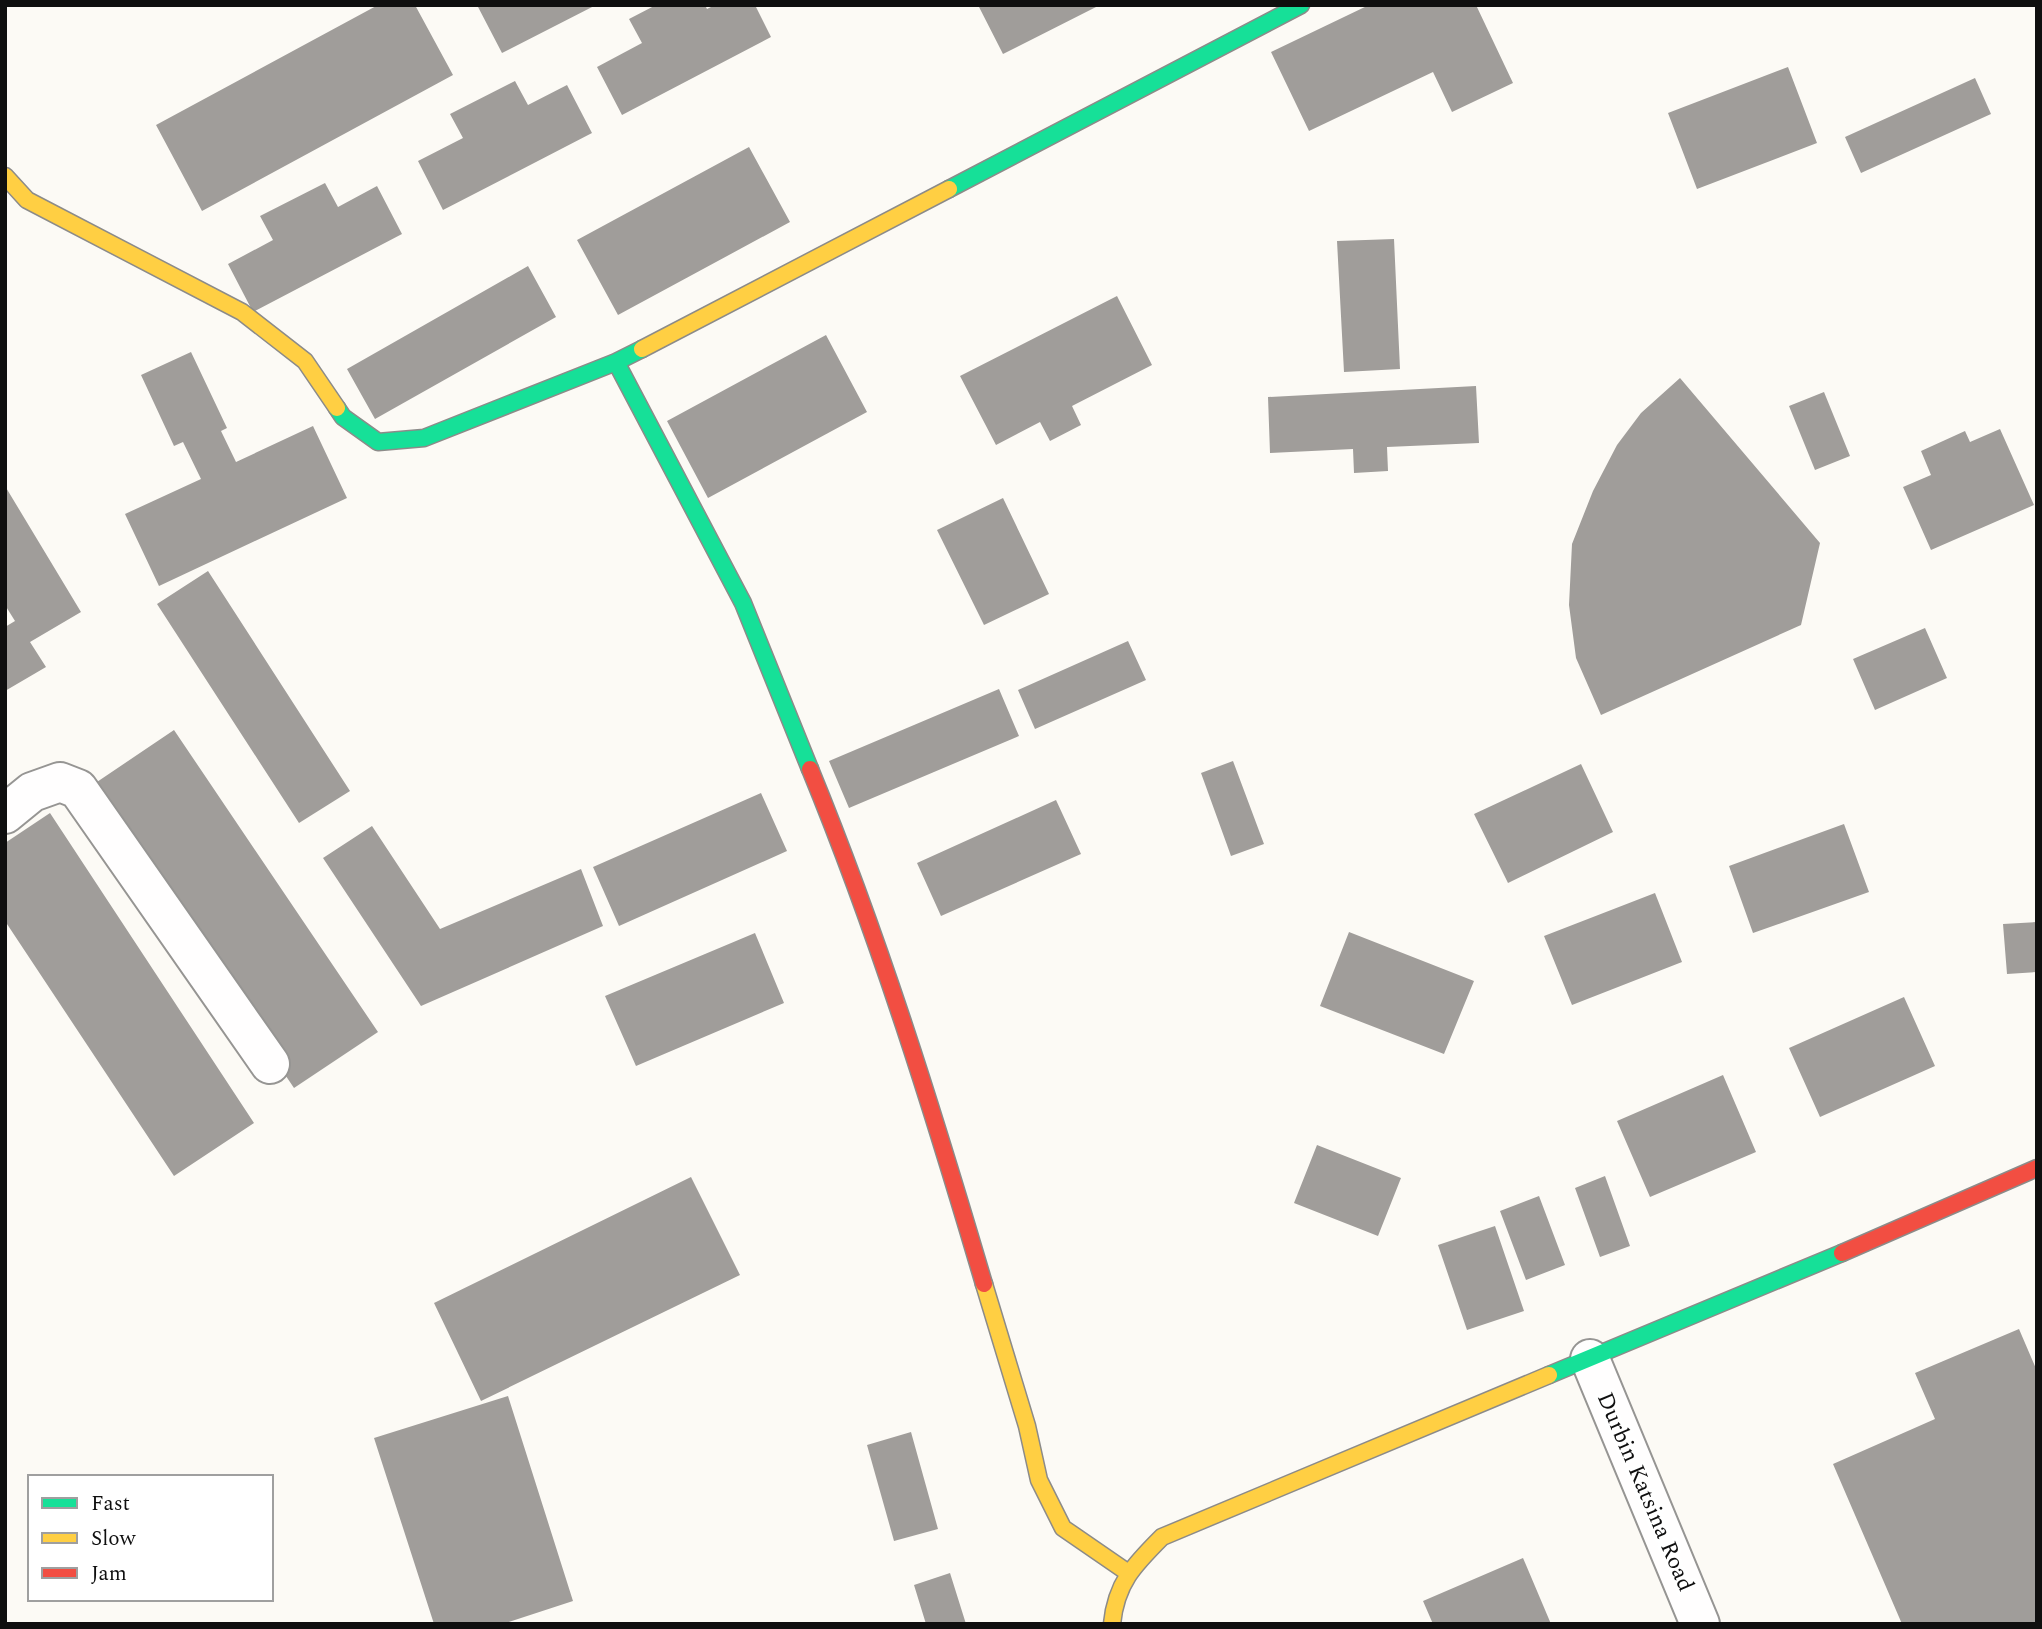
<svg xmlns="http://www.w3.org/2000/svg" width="2042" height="1629" font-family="Spectral,serif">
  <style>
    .building { fill: #a09d9a }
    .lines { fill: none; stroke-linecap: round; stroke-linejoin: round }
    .street-casing { stroke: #969593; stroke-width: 42 }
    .fast-casing { stroke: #8c8b89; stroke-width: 19 }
    .slow-casing { stroke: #8c8b89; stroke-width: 19 }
    .jam-casing { stroke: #8c8b89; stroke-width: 19 }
    .street { stroke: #fffefe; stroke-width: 38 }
    .fast { stroke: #16e098; stroke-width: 16 }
    .slow { stroke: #ffcf43; stroke-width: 16 }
    .jam { stroke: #f24e42; stroke-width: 16 }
    .labels { text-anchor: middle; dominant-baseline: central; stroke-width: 7; stroke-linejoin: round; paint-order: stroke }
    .street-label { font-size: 23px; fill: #0f0f0f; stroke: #fff }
  </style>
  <rect width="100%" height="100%" fill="#fcfaf5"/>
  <path class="building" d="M378 5H415L453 75 202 211 156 125Z
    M477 5H596L502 53Z
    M656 5H705L707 9 715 5H755L771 37 622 115 597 67 642 43 629 19Z
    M978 5H1100L1003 54Z
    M1369 5H1476L1513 83 1452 112 1433 72 1309 131 1271 52Z
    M1788 67 1817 143 1697 189 1668 113Z
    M1975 78 1991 114 1861 173 1845 137Z
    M515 81 528 105 567 85 592 133 443 210 418 161 463 138 450 114Z
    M749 147 790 222 618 315 577 240Z
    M325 183 338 207 377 186 402 234 253 312 228 264 273 240 260 216Z
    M1394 239 1400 369 1344 372 1337 241Z
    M528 266 556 317 375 419 347 369Z
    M1117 296 1152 365 1072 406 1081 425 1050 441 1040 422 996 445 960 376Z
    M826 335 867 412 708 498 667 421Z
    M191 352 227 428 221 431 236 462 313 426 347 498 159 586 125 514 201 479 183 442 174 446 141 375Z
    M1680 378 1820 543 1801 625 1601 715 1576 658 1569 605 1572 544 1593 491 1617 445 1641 413Z
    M1476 386 1479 443 1387 447 1388 471 1354 473 1353 449 1270 453 1268 397Z
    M1824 392 1850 456 1815 470 1789 406Z
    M2000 429 2034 505 1931 550 1903 487 1931 475 1921 451 1965 431 1970 442Z
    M5 486 81 612 30 642 46 667 5 691V627L15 621 5 605Z
    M1003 498 1049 594 984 625 937 530Z
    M208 571 350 791 299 823 157 604Z
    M1925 628 1947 678 1875 710 1853 659Z
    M1128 641 1146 680 1035 729 1018 690Z
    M999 689 1019 736 849 808 829 761Z
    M174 730 378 1032 294 1088 91 786Z
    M1233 761 1264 844 1231 856 1201 773Z
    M1581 764 1613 832 1508 883 1474 814Z
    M761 793 787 851 619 926 593 867Z
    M1056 800 1081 854 941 916 917 863Z
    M50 813 254 1123 174 1176 5 921V843Z
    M1844 824 1869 892 1753 933 1729 866Z
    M372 826 440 929 581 869 603 926 421 1006 323 858Z
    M1655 893 1682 962 1572 1005 1544 936Z
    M2037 922V972L2007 974 2003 924Z
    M1349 932 1474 981 1444 1054 1320 1006Z
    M755 933 784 1003 636 1066 605 996Z
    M1904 997 1935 1066 1820 1117 1789 1048Z
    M1723 1075 1756 1152 1650 1197 1617 1121Z
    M1317 1145 1401 1178 1378 1236 1294 1203Z
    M1605 1176 1630 1246 1600 1257 1575 1188Z
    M691 1177 740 1275 481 1401 434 1303Z
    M1539 1196 1565 1265 1526 1280 1500 1211Z
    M1495 1226 1524 1311 1467 1330 1438 1245Z
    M2019 1329 2037 1371V1624H1902L1833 1464 1935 1419 1915 1373Z
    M508 1396 573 1601 503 1624H434L374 1438Z
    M911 1432 938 1529 894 1541 867 1445Z
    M1523 1558 1551 1624H1433L1423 1601Z
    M950 1573 966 1624H926L914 1585Z"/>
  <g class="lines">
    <g class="street-casing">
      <path id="street" d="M5 814 32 792 60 782 78 789 270 1064
        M1590 1359 1700 1624"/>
    </g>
    <g class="fast-casing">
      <path id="fast" d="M949 189 1301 5
        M616 362 743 603 810 769
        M337 408 343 417 378 442 424 438 616 362 642 349
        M1549 1375 1842 1253"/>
    </g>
    <g class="slow-casing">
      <path id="slow" d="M5 176 27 200 242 312 305 361 337 408
        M642 349 949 189
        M984 1284 1027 1426 1039 1480 1063 1528 1127 1572
        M1112 1624C1116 1583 1134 1565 1162 1537L1549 1375"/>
    </g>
    <g class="jam-casing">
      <path id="jam" d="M810 769C879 937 933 1111 984 1284
        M1842 1253 2037 1168"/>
    </g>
    <use href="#street" class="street"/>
    <use href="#fast" class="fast"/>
    <use href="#slow" class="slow"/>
    <use href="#jam" class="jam"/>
  </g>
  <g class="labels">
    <g class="street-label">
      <text transform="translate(1645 1492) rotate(67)">Durbin Katsina Road</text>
    </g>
  </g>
  <rect width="2042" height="1629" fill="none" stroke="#0f0f0f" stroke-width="14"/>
  <rect x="28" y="1475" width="245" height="126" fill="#ffffff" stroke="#9f9f9f" stroke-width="2"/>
  <rect x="42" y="1498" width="35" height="10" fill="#16e098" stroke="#9f9f9f" stroke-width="2"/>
  <text x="91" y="1510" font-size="21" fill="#0f0f0f">Fast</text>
  <rect x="42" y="1533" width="35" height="10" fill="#ffcf43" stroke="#9f9f9f" stroke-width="2"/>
  <text x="91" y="1545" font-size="21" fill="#0f0f0f">Slow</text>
  <rect x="42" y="1568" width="35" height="10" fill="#f24e42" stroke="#9f9f9f" stroke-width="2"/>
  <text x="91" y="1580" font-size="21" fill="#0f0f0f">Jam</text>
</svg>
